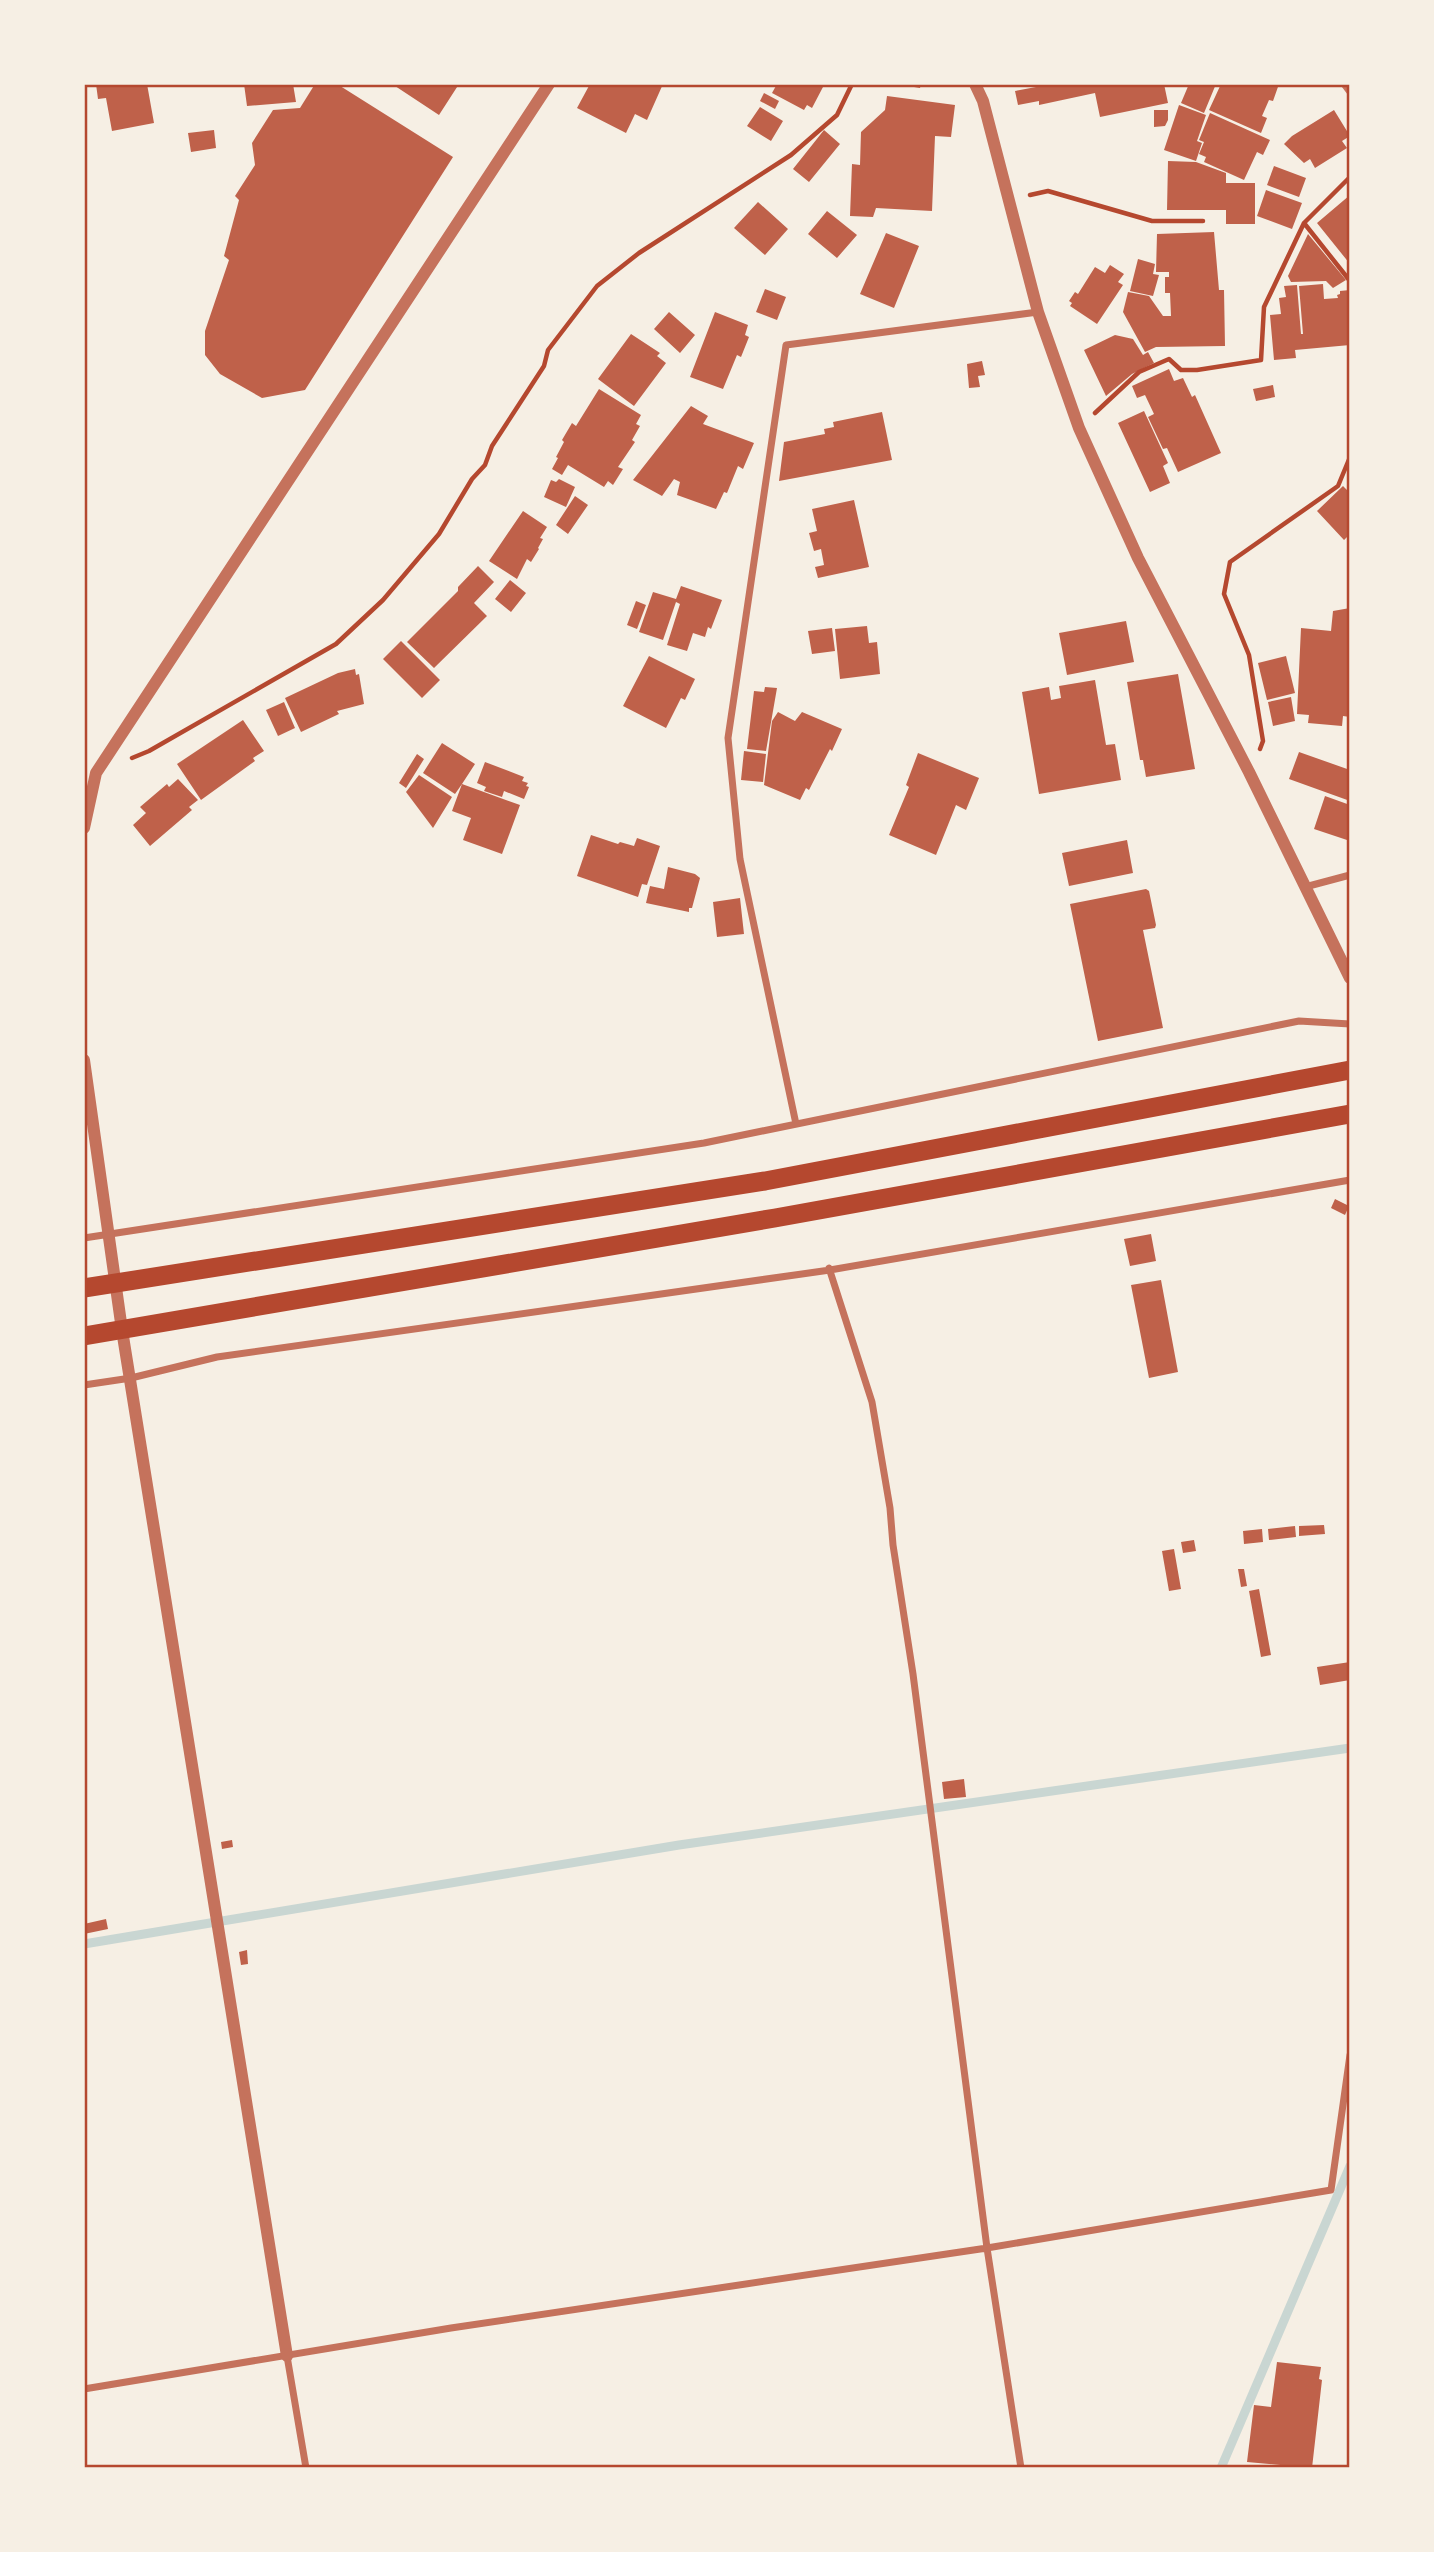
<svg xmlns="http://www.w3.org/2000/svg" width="1434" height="2552" font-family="Signika,sans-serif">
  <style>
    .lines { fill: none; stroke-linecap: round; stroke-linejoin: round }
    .stream { stroke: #c9d6d2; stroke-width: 9 }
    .building { fill: #bf614a }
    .path { stroke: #b5482f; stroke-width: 4.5 }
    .minor { stroke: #c5725c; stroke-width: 7 }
    .tertiary { stroke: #c5725c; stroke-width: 12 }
    .trunk { stroke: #b5482f; stroke-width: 19 }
    .neatline { fill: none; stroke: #b5482f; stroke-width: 2.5 }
  </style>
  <rect width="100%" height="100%" fill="#f6efe4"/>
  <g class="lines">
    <path class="stream" d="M84 1944 679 1845 1350 1748
      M1221 2468 1350 2166"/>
  </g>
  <path class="building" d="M96 84H147L154 123 112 131 106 98 98 99Z
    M244 84H293L296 102 247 106Z
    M315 84H337L453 157 305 390 262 398 220 374 205 355V331L229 260 224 256 239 200 235 196 255 165 252 143 273 110 300 108Z
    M392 84H459L439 115Z
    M590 84H663L647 120 635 114 626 133 577 108Z
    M777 84H818L823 87 812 108 807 105 804 110 772 93Z
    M896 84H921L920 88Z
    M1035 84H1164L1168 103 1100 117 1095 93 1039 105V101L1018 105 1015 91 1036 87Z
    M1189 84H1216L1204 113 1181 103Z
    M1221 84H1279L1273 101 1269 100 1262 116 1267 118 1261 133 1209 110Z
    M764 93 779 101 775 109 760 101Z
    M887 96 955 105 951 137 935 136 932 211 876 208 873 217 850 216 852 164 860 165 861 132 885 110Z
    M1179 105 1206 115 1197 141 1202 143 1196 161 1164 150Z
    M760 107 783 121 771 141 747 126Z
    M1154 110H1168V120L1165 126 1154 127Z
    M1334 110 1350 136 1342 141 1347 148 1315 168 1310 159 1304 163 1284 144 1292 136Z
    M1210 113 1270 140 1263 155 1257 152 1244 180 1204 162 1206 157 1199 154 1204 142 1199 140Z
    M214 130 216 148 191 152 188 133Z
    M824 130 840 144 809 182 793 169Z
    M1168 161 1196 162 1226 173V183H1255V224H1226V210H1167Z
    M1274 166 1306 178 1299 197 1267 185Z
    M1266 190 1302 203 1292 229 1257 216Z
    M1350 195V264L1317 223Z
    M758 202 788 229 765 255 734 228Z
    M827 211 857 235 837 258 808 234Z
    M1214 232 1219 290H1224L1225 346 1156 347 1145 352 1123 312 1128 292 1149 296 1163 316H1171L1170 293H1165V277H1169V272H1156L1157 234Z
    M886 233 919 246 894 308 860 294Z
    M1308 234 1346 280 1333 288 1326 281 1291 282 1288 276Z
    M1138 259 1155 264 1153 274 1159 275 1153 296 1130 291Z
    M1110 265 1124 274 1118 282 1123 285 1097 324 1070 306 1072 303 1069 301 1075 292 1078 294 1095 267 1105 273Z
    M1323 284 1324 299 1338 298 1337 295 1340 294V291L1350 290V345L1295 350 1296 358 1274 360 1270 315 1281 314 1279 298 1286 297 1284 286 1297 285 1301 334H1303L1299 286Z
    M765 289 786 297 777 320 756 312Z
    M669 312 695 335 680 353 654 329Z
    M715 312 748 325 745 335 749 337 741 357 737 355 723 389 690 377Z
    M631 334 660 353 657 356 666 363 634 406 598 379Z
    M1115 335 1133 339 1143 355 1148 352 1154 363 1132 374 1106 396 1084 350Z
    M982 361 985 375 978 376 980 387 969 388 967 364Z
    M1169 369 1174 381 1183 378 1192 397 1195 395 1221 453 1178 472 1167 448 1163 449 1148 417 1154 414 1145 395 1137 398 1132 386Z
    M1273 385 1275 397 1256 401 1253 389Z
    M599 389 641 415 636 424 640 426 632 440 635 442 618 467 623 469 613 485 608 481 604 487 568 465 562 475 552 469 558 458 556 457 564 442 562 440 572 423 576 426Z
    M691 406 708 416 703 424 754 443 743 469 738 466 727 493 724 492 716 509 677 495 680 482 674 479 662 496 633 480Z
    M1144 411 1168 463 1163 466 1170 483 1150 492 1118 423Z
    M882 412 892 460 779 481 784 442 825 434 824 429 834 427 833 422Z
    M559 479 575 487 566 507 544 497 551 480 556 482Z
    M1343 486 1350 493V534L1344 540 1317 511Z
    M575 496 588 505 568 534 556 525Z
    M854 500 869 567 818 578 815 567 824 565 821 549 814 551 809 533 817 531 812 509Z
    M523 511 547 527 540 538 543 539 538 548 539 549 531 562 527 559 517 579 489 561Z
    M478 566 494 582 474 603 487 616 434 668 407 642 458 591V587Z
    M510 580 526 593 511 612 495 599Z
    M681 586 722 600 711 629 708 627 705 637 693 633 687 651 667 645 680 604 676 602 663 640 639 632 653 592 676 599Z
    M636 601 646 605 637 629 627 625Z
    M1350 608V717L1343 716 1342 726 1308 723 1309 715 1297 714 1301 628 1331 631 1333 611Z
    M1126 621 1134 662 1067 675 1059 633Z
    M867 626 869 643 877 642 880 674 840 679 835 629Z
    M832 628 835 651 812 654 808 631Z
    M401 641 440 680 422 698 383 659Z
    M649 656 695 679 685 700 681 698 666 728 623 706Z
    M1286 656 1295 693 1267 700 1258 663Z
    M355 669 356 675 359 674 364 704 337 711 339 714 301 732 285 698 338 673Z
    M1178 674 1195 769 1146 777 1143 760H1140L1127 682Z
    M1095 680 1106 745 1115 744 1121 780 1039 794 1022 692 1049 687 1051 700 1061 698 1059 686Z
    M765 687 777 688 766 751 747 749 754 691 764 692Z
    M1291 697 1295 721 1273 726 1268 702Z
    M284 702 295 728 278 736 266 710Z
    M778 712 795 721 802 712 842 729 832 751 830 749 809 790 806 788 800 800 764 785 772 721Z
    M243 720 264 751 253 758 255 761 201 800 177 764Z
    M442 743 475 764 462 784 520 805 502 854 463 840 471 818 452 811 462 784 455 794 423 773Z
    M744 751 766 754 763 782 741 780Z
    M1299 752 1350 770V801L1289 779Z
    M918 753 979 778 966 810 956 805 936 855 889 835 909 787 906 785Z
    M417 754 424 759 406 788 399 783Z
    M485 762 524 777 522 781 528 783 526 786 529 787 524 799 504 791 502 797 484 791 486 787 477 783Z
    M419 775 452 797 433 828 406 792Z
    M178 779 198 800 189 807 192 810 150 846 133 825 146 813 140 807 167 784 169 787Z
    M1325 796 1350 805V841L1314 829Z
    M591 835 618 844 620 842 634 846 637 838 660 846 647 885 642 884 638 897 577 876Z
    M1127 840 1133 873 1069 886 1062 853Z
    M668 867 695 874 700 878 692 908H689V912L646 903 650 886 664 889Z
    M1146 889 1149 891 1156 925 1155 928 1143 930 1163 1028 1098 1041 1070 904Z
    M740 898 744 934 717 937 713 902Z
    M1335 1199 1349 1206 1345 1215 1331 1208Z
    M1151 1234 1156 1261 1130 1266 1124 1239Z
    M1161 1280 1178 1372 1149 1378 1131 1285Z
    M1324 1525 1325 1534 1299 1536V1526Z
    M1295 1526 1296 1537 1269 1540 1268 1529Z
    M1262 1529 1263 1542 1244 1544 1243 1531Z
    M1194 1540 1196 1551 1183 1553 1181 1542Z
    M1174 1549 1181 1589 1169 1591 1162 1551Z
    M1238 1569H1244L1247 1586 1241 1587Z
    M1259 1589 1271 1655 1261 1657 1249 1591Z
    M1350 1662V1680L1320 1685 1317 1667Z
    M964 1779 966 1797 944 1799 942 1782Z
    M232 1840 233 1847 222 1849 221 1842Z
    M106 1919 108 1929 84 1934V1924Z
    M247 1950 248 1964 241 1965 239 1952Z
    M1277 2362 1321 2367 1319 2379 1322 2380 1312 2468 1247 2462 1254 2405 1271 2407Z"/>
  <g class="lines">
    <path class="path" d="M1030 195 1048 191 1152 221H1203
      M1304 223 1350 281
      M1095 413 1139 372 1169 359 1181 370H1197L1261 360 1264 307 1304 223 1350 177
      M1260 749 1263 741 1249 655 1224 594 1230 562 1338 486 1350 457
      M132 758 149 751 336 644 383 600 439 534 472 479 485 465 492 446 544 366 548 350 597 286 639 253 791 155 837 115 852 84"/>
    <path class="minor" d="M1344 84 1350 92
      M1305 887 1350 875
      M796 1124 740 859 728 738 786 345 1038 312
      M84 1238 704 1143 1299 1021 1350 1024
      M829 1268 872 1402 890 1508 893 1545 913 1674 987 2248 1021 2468
      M84 1385 131 1378 217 1357 830 1270 1350 1180
      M287 2356 306 2468
      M84 2389 451 2328 987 2248 1331 2190 1350 2055"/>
    <path class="tertiary" d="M975 84 983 101 1038 312 1079 428 1138 558 1249 772 1350 978
      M84 828 96 773 549 84
      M84 1060 122 1330 287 2356"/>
    <path class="trunk" d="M84 1288 765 1181 1350 1070
      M84 1336 775 1218 1350 1114"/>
  </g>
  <rect width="1434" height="2552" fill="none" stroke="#f6efe4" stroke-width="172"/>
  <rect x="86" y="86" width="1262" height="2380" class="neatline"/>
</svg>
